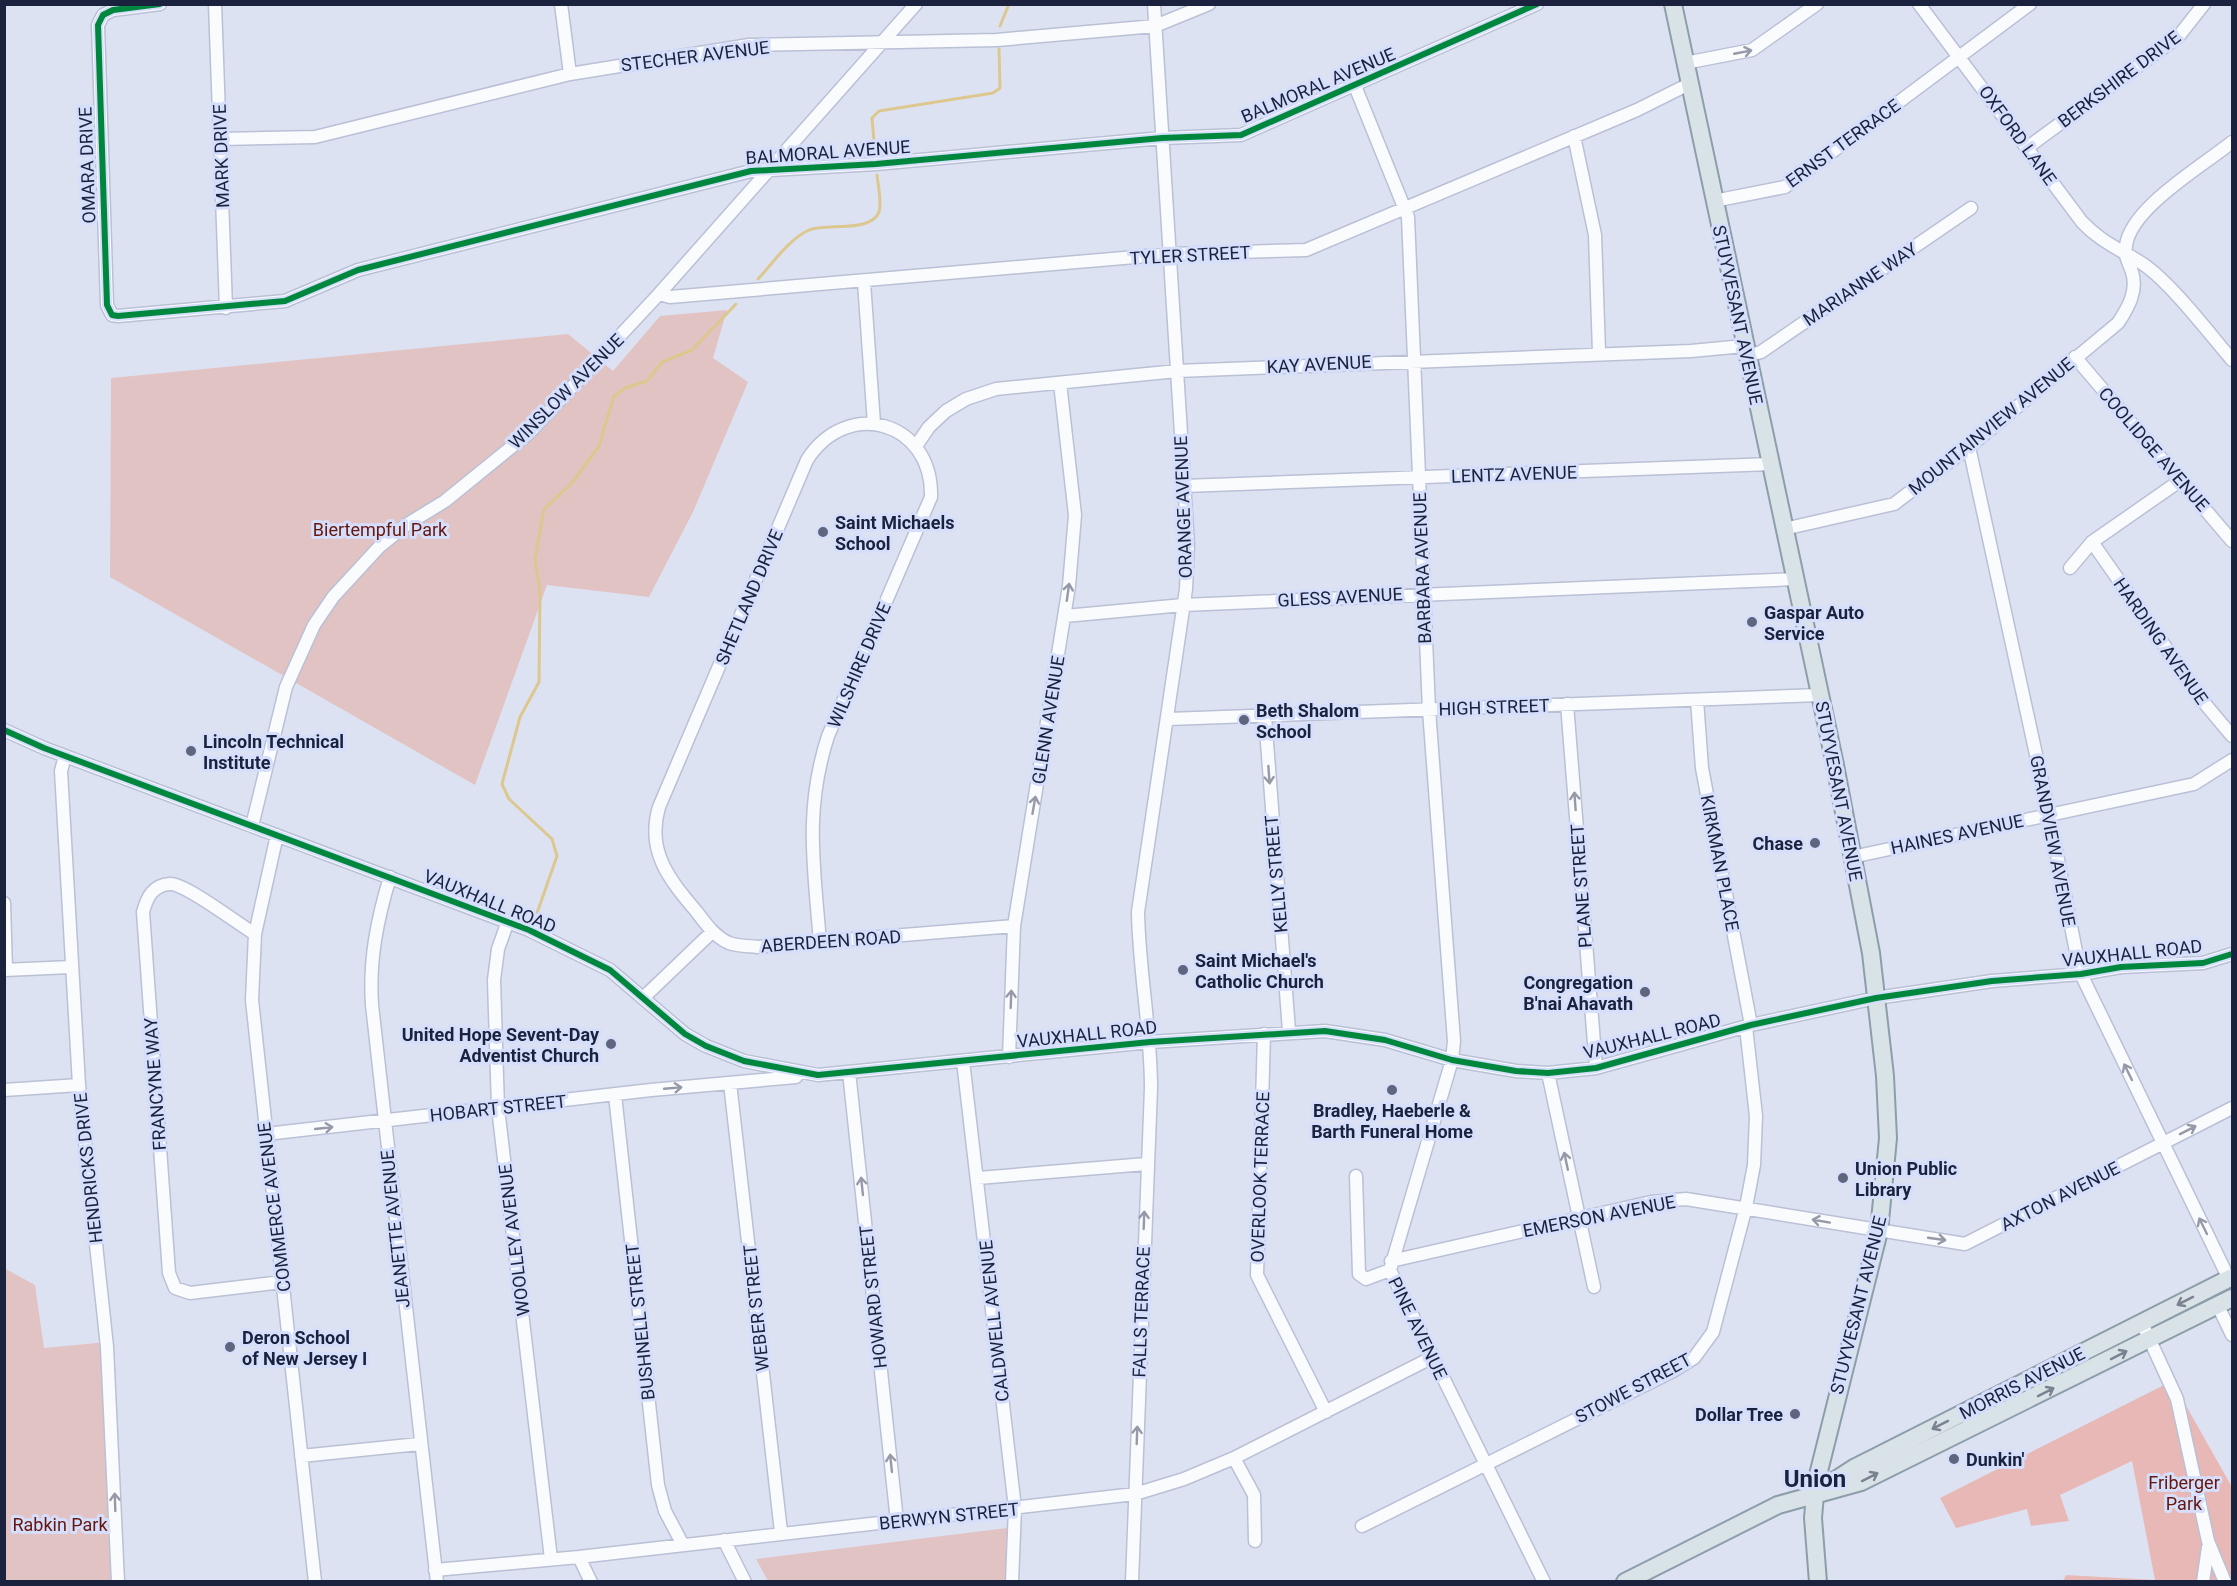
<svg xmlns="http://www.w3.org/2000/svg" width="2237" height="1586" font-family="Roboto,sans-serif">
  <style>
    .green { fill: #e2c3c3 }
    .forest { fill: #e8b8b6 }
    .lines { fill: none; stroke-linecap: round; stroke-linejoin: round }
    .stream { stroke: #dcc88f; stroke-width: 3 }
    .minor-casing { stroke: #bac0d5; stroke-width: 15 }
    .major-casing { stroke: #8c9eaa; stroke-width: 20 }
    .minor { stroke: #fafbfd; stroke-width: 12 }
    .major { stroke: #d9e2e6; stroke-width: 16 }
    .cycleway-casing { stroke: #d5defb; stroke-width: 10 }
    .cycleway { stroke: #00873e; stroke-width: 6 }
    .oneway { stroke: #9699a7 }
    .oneway2 { stroke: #7a8292 }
    .poi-dot { fill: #5f657d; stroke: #d5defb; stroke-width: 2 }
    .labels { text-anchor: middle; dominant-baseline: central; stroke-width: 6; stroke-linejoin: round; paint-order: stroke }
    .street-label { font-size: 18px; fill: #1b223d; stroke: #d5defb }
    .poi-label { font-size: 18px; font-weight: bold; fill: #1b223d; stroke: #d5defb; text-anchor: start }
    .park-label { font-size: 18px; fill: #66160b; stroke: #d5defb }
    .district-label { font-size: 24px; font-weight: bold; fill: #1b223d; stroke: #d5defb }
  </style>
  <rect width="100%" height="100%" fill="#dde2f3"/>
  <path class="green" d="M727 310 713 358 748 382 693 512 649 597 547 585 475 785 110 577 111 378 568 334 613 371 660 316Z
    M4 1268 35 1285 44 1348 107 1342 119 1581H5Z
    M1007 1528V1581H768L756 1559Z"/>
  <path class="forest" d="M2172 1381 2232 1487V1581H2063L2066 1575 2155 1580 2132 1461 2060 1495 2069 1521 2031 1526 2027 1509 1956 1528 1940 1498Z"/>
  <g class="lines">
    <path class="stream" d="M1000 26 1009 4
      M875 153 872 118 879 111 993 93 1000 88 999 49
      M758 279C773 263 789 239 809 230 826 223 871 233 879 212 882 202 878 186 877 175
      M537 913 557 856 552 839 509 799 502 784 520 717 539 682 540 590 535 560 544 509 572 483 599 446 614 396 625 388 647 381 662 362 692 350 736 304"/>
    <g class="minor-casing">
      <path id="minor" d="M160 4 113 10 103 15 98 25 107 305 112 315 118 316 285 301 358 270 751 171 876 164 1162 138 1241 135 1537 4
        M215 4 226 308
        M561 4 570 74
        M1919 4 2082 222C2102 243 2120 249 2143 264 2171 283 2209 333 2232 360
        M1685 63 1752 50 1817 4
        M1355 86 1408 217 1429 710 1454 1041 1452 1060 1390 1270 1544 1582
        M1574 136 1595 235 1599 352
        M220 139 315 137 570 74 749 45 997 40 1155 26 1209 4
        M2028 147 2178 37 2204 4
        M1714 201 1785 187 2030 4
        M864 282 874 424
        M659 294 670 297 1170 254 1306 250 1637 110 1689 84
        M1746 356 1761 352 1971 208
        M2075 357 2232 541
        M916 446 929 427 946 411 966 399 996 389 1177 371 1691 351 1744 346
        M1969 447 2049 814 2080 972 2229 1279
        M1184 486 1771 464
        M1784 529 1894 504 1969 447 2118 323C2128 308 2138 291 2132 272 2129 263 2124 256 2126 246 2130 208 2204 165 2232 142
        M2092 542 2206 705 2232 736
        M2070 568 2092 542 2181 480
        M1065 616 1183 605 1796 579
        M1697 700 1702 768 1751 1025
        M1567 704 1596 1068
        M1265 716 1289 1031
        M1168 719 1820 695
        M4 730 44 748 529 930 610 970 685 1034 706 1046 744 1061 818 1075 1150 1042 1325 1031 1385 1040 1452 1060 1516 1071 1548 1073 1596 1068 1751 1025 1876 998 1992 981 2081 974 2121 967 2203 963 2232 954
        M65 756 61 771 79 1085 107 1347 118 1582
        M252 826 286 687 314 625 333 597 380 546 406 525 445 501 530 432 659 294 916 4
        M277 835 255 934 252 1000 315 1582
        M1852 857 2194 784 2232 760
        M390 877C377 920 369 960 372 1005L437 1582
        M4 903 6 970
        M508 921 498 949 494 980 498 1108 551 1559
        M255 934C238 924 185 883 170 884 153 885 147 897 143 912L169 1273 175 1288 190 1293 282 1282
        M820 942C814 867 804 810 828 736L931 497C933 421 847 397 807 460L659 807C646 851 669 879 696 911 705 923 715 937 729 943 738 946 748 946 757 947L1014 926
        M4 970 71 967
        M643 998 712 932
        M1264 1034 1257 1275 1326 1412
        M1009 1057 1014 926 1069 586 1075 515 1060 383
        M963 1061 1015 1508 1012 1582
        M849 1072 897 1521
        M1548 1073 1594 1287
        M730 1083 781 1532
        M4 1090 79 1085
        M615 1095 658 1485 665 1511 683 1545
        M266 1134 651 1090 796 1077
        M1356 1176 1359 1274 1366 1279 1390 1270
        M978 1178 1146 1164
        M1391 1261 1651 1202 1686 1199 1965 1244 2232 1108
        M2218 1306 2232 1335
        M2142 1323 2177 1399 2208 1541 2225 1582
        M301 1456 419 1444
        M1234 1458 1254 1495 1255 1541
        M1362 1526 1673 1371 1694 1358 1713 1332 1746 1207 1754 1165 1756 1116 1746 1027
        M724 1540 745 1582
        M579 1557 591 1582
        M435 1570 579 1557 1135 1494 1184 1479 1234 1458 1433 1357
        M1132 1582 1151 1088C1151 1029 1139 971 1138 912L1186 589 1188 545 1154 4
        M2203 1582 2208 1547"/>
    </g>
    <g class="major-casing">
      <path id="major" d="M1673 4 1834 760 1871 953 1885 1076 1888 1138 1879 1231 1816 1483 1813 1518 1818 1582
        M1820 1490 1854 1468 2232 1277
        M1625 1582 1778 1505 1861 1482 2232 1298"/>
    </g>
    <use href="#minor" class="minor"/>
    <use href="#major" class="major"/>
    <g class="cycleway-casing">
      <path id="cycleway" d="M160 4 113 10 103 15 98 25 107 305 112 315 118 316 285 301 358 270 751 171 876 164 1162 138 1241 135 1537 4
        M4 730 44 748 529 930 610 970 685 1034 706 1046 744 1061 818 1075 1150 1042 1325 1031 1385 1040 1452 1060 1516 1071 1548 1073 1596 1068 1751 1025 1876 998 1992 981 2081 974 2121 967 2203 963 2232 954"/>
    </g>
    <use href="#cycleway" class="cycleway"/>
  </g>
  <defs><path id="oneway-shaft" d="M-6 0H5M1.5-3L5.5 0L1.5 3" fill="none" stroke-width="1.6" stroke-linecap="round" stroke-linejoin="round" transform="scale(1.5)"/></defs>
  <g class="oneway">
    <use href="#oneway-shaft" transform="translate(1743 52) rotate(-11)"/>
    <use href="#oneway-shaft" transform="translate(1068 592) rotate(-82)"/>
    <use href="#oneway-shaft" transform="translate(1269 775) rotate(86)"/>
    <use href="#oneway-shaft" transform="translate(1575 801) rotate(-94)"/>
    <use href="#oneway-shaft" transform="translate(1034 805) rotate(-80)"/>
    <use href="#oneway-shaft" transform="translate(1011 999) rotate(-88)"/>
    <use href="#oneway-shaft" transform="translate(2128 1072) rotate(-116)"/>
    <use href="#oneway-shaft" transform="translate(673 1088) rotate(-5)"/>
    <use href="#oneway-shaft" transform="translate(324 1128) rotate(-6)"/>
    <use href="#oneway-shaft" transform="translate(2188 1130) rotate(-27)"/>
    <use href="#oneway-shaft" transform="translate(1566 1161) rotate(-102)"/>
    <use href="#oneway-shaft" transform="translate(862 1186) rotate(-96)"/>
    <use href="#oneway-shaft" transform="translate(1144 1220) rotate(-88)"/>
    <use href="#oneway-shaft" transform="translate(1821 1221) rotate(-170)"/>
    <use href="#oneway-shaft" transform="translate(2203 1226) rotate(-116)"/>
    <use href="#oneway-shaft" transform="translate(1937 1239) rotate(8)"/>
    <use href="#oneway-shaft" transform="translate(1137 1435) rotate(-88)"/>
    <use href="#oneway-shaft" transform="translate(891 1463) rotate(-96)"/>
    <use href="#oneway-shaft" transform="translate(115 1502) rotate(-92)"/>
  </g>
  <g class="oneway2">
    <use href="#oneway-shaft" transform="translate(2185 1301) rotate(153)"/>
    <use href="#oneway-shaft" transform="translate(2119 1355) rotate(-27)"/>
    <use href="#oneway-shaft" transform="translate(2046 1392) rotate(-27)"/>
    <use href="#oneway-shaft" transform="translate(1940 1425) rotate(153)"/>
    <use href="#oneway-shaft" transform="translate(1870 1477) rotate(-27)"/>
  </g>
  <g class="poi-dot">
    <circle cx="823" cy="532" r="6"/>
    <circle cx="1752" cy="622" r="6"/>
    <circle cx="1244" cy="720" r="6"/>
    <circle cx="191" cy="751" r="6"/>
    <circle cx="1815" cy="843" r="6"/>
    <circle cx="1183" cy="970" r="6"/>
    <circle cx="1645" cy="992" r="6"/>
    <circle cx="611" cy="1044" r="6"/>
    <circle cx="1392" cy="1090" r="6"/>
    <circle cx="1843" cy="1178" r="6"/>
    <circle cx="230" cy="1347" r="6"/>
    <circle cx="1795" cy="1414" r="6"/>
    <circle cx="1954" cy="1459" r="6"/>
  </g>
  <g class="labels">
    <g class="street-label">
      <text transform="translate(695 56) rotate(-7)">STECHER AVENUE</text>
      <text transform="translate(2119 79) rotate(-37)">BERKSHIRE DRIVE</text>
      <text transform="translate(1318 85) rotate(-23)">BALMORAL AVENUE</text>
      <text transform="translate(2018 135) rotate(54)">OXFORD LANE</text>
      <text transform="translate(1843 143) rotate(-36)">ERNST TERRACE</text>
      <text transform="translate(828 152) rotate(-4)">BALMORAL AVENUE</text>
      <text transform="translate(221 156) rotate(-92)">MARK DRIVE</text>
      <text transform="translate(87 165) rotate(-92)">OMARA DRIVE</text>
      <text transform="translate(1190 255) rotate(-3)">TYLER STREET</text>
      <text transform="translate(1860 284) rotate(-34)">MARIANNE WAY</text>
      <text transform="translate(1738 315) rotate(78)">STUYVESANT AVENUE</text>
      <text transform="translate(1319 364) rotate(-3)">KAY AVENUE</text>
      <text transform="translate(566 391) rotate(-45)">WINSLOW AVENUE</text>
      <text transform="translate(1991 426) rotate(-39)">MOUNTAINVIEW AVENUE</text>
      <text transform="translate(2154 449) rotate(49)">COOLIDGE AVENUE</text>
      <text transform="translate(1514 474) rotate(-2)">LENTZ AVENUE</text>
      <text transform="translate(1183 507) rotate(-92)">ORANGE AVENUE</text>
      <text transform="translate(1422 568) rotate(-92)">BARBARA AVENUE</text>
      <text transform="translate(749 597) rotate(-67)">SHETLAND DRIVE</text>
      <text transform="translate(1340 597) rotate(-3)">GLESS AVENUE</text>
      <text transform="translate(2161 641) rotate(55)">HARDING AVENUE</text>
      <text transform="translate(859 665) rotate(-67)">WILSHIRE DRIVE</text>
      <text transform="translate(1494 707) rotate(-2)">HIGH STREET</text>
      <text transform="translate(1048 720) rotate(-81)">GLENN AVENUE</text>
      <text transform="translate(1839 791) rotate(79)">STUYVESANT AVENUE</text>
      <text transform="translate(1957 834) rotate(-12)">HAINES AVENUE</text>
      <text transform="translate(2053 841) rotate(79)">GRANDVIEW AVENUE</text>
      <text transform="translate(1720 863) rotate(79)">KIRKMAN PLACE</text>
      <text transform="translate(1276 874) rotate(-95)">KELLY STREET</text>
      <text transform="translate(1581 886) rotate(-94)">PLANE STREET</text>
      <text transform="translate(490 901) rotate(22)">VAUXHALL ROAD</text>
      <text transform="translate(831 941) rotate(-4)">ABERDEEN ROAD</text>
      <text transform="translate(2132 953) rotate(-6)">VAUXHALL ROAD</text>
      <text transform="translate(1087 1034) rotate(-6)">VAUXHALL ROAD</text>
      <text transform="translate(1652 1036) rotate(-14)">VAUXHALL ROAD</text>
      <text transform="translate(155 1084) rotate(-94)">FRANCYNE WAY</text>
      <text transform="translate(498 1108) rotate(-6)">HOBART STREET</text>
      <text transform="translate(88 1168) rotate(-96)">HENDRICKS DRIVE</text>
      <text transform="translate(1260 1177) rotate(-88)">OVERLOOK TERRACE</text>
      <text transform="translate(2060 1196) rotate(-27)">AXTON AVENUE</text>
      <text transform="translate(274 1207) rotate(-97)">COMMERCE AVENUE</text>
      <text transform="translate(1599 1216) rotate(-11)">EMERSON AVENUE</text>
      <text transform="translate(395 1229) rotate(-96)">JEANETTE AVENUE</text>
      <text transform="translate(514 1240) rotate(-97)">WOOLLEY AVENUE</text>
      <text transform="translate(873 1297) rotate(-96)">HOWARD STREET</text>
      <text transform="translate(1858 1305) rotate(-76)">STUYVESANT AVENUE</text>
      <text transform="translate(756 1308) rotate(-96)">WEBER STREET</text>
      <text transform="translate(1141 1312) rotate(-88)">FALLS TERRACE</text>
      <text transform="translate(994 1321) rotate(-96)">CALDWELL AVENUE</text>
      <text transform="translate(640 1322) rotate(-96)">BUSHNELL STREET</text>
      <text transform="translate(1418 1328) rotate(64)">PINE AVENUE</text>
      <text transform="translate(2022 1383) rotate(-27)">MORRIS AVENUE</text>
      <text transform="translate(1633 1388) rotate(-28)">STOWE STREET</text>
      <text transform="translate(949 1516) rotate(-6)">BERWYN STREET</text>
    </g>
    <g class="poi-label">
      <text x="835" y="522">Saint Michaels<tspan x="835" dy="21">School</tspan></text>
      <text x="1764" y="612">Gaspar Auto<tspan x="1764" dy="21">Service</tspan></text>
      <text x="1256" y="710">Beth Shalom<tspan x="1256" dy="21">School</tspan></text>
      <text x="203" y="741">Lincoln Technical<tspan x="203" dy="21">Institute</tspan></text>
      <text x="1803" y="843" text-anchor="end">Chase</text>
      <text x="1195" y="960">Saint Michael's<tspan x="1195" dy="21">Catholic Church</tspan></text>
      <text x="1633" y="982" text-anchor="end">Congregation<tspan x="1633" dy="21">B'nai Ahavath</tspan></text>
      <text x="599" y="1034" text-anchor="end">United Hope Sevent-Day<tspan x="599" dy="21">Adventist Church</tspan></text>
      <text x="1392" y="1110" text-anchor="middle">Bradley, Haeberle &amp;<tspan x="1392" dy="21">Barth Funeral Home</tspan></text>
      <text x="1855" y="1168">Union Public<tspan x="1855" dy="21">Library</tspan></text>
      <text x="242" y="1337">Deron School<tspan x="242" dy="21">of New Jersey I</tspan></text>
      <text x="1783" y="1414" text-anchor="end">Dollar Tree</text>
      <text x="1966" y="1459">Dunkin'</text>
    </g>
    <g class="park-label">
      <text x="380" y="529">Biertempful Park</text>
      <text x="2184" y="1482">Friberger<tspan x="2184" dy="21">Park</tspan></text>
      <text x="60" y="1524">Rabkin Park</text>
    </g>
    <g class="district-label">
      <text x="1815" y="1479">Union</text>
    </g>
  </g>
  <rect width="2237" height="1586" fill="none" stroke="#1b223d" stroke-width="12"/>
</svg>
